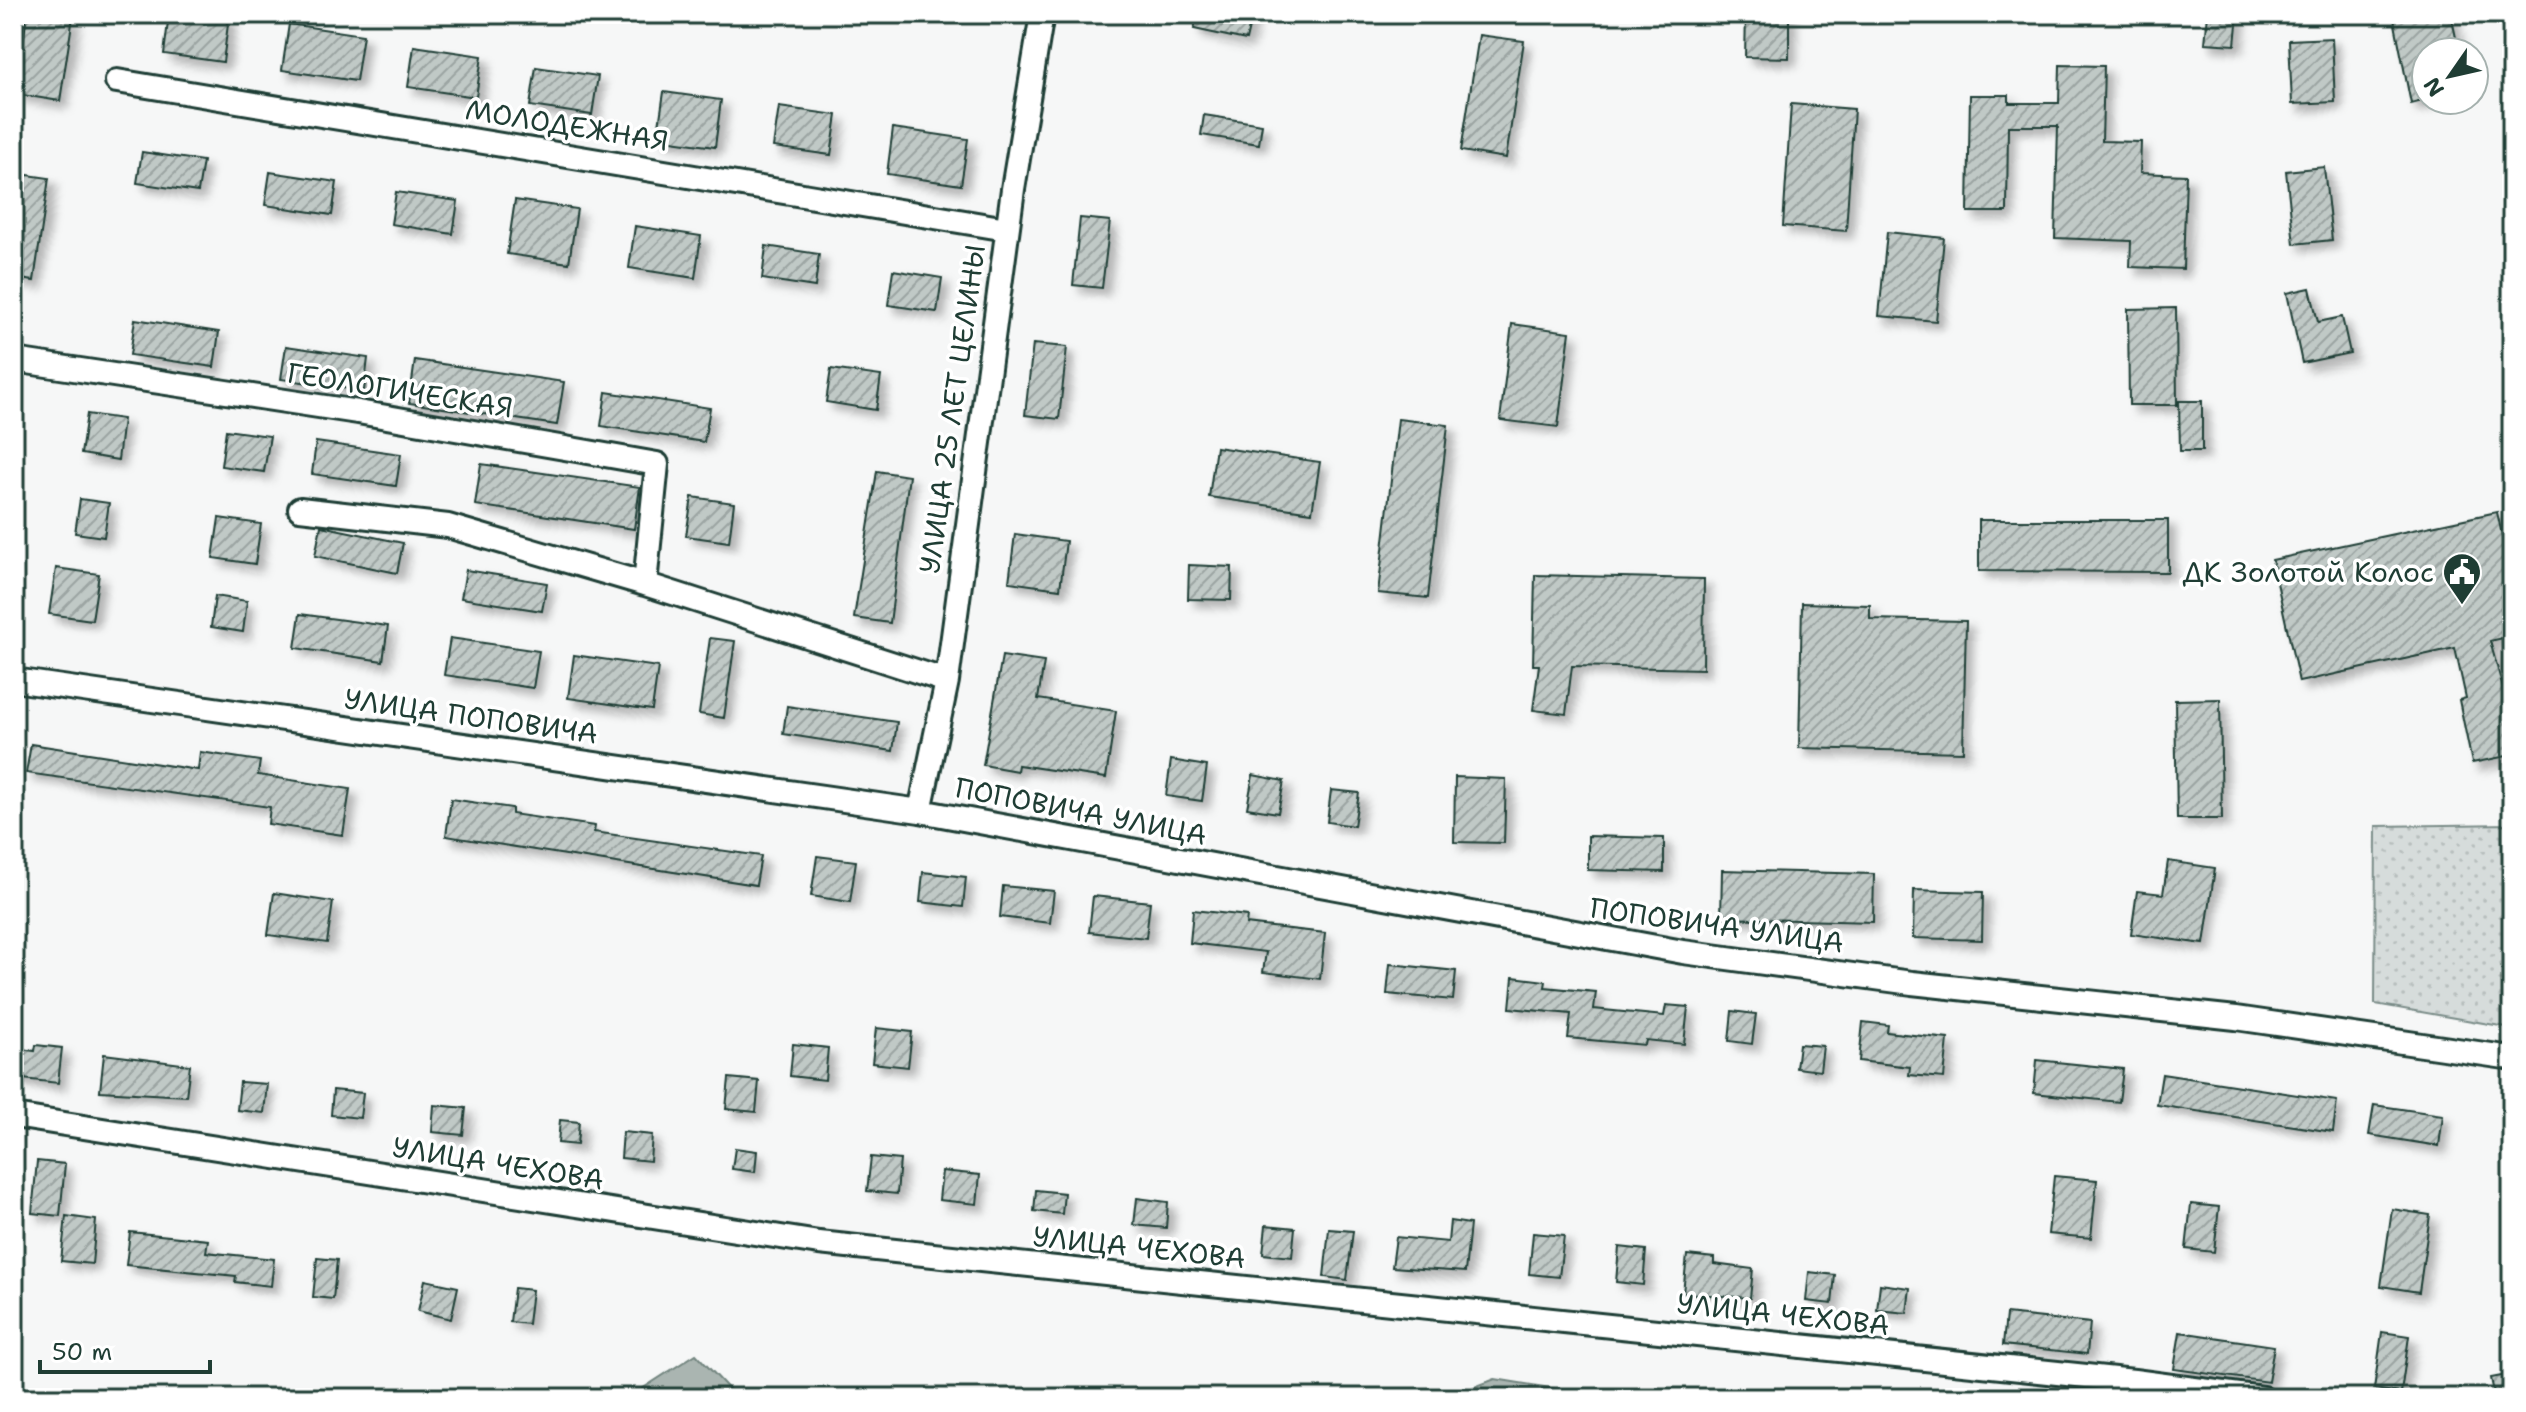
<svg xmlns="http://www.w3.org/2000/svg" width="2526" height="1412" font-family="'Shantell Sans',sans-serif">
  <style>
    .grass { fill: url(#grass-dots); stroke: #7a8c88; stroke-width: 2 }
    .water { fill: #aab5b1; stroke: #72857f; stroke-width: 2 }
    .building { fill: url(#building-hatch); stroke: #1f3d34; stroke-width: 2; filter: url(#shadow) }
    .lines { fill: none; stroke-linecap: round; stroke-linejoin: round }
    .minor-casing { stroke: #1f3d34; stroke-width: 28 }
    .minor { stroke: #fff; stroke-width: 22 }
    .labels { text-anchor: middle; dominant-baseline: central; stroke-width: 7; stroke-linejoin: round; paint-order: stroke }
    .street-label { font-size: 28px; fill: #1f3d34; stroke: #fff }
    .poi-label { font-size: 28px; fill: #1f3d34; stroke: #fff; text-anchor: end }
  </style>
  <defs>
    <pattern id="grass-dots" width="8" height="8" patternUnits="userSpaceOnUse" patternTransform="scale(2)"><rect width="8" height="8" fill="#d6dcdb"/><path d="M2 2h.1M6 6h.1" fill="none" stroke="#b7bebd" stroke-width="1.8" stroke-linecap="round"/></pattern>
    <pattern id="building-hatch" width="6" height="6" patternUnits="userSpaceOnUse" patternTransform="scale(2)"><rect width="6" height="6" fill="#c0c9c6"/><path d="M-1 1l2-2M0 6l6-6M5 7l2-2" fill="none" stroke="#9ba4a2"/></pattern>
    <filter id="shadow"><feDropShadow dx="7" dy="7" stdDeviation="4" flood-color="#0004"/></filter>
  </defs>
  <rect width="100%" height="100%" fill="#f6f7f7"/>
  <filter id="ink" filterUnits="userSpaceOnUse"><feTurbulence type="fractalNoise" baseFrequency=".0125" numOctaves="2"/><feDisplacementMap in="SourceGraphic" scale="16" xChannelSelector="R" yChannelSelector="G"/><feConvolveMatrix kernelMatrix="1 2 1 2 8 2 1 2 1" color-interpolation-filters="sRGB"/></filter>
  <g filter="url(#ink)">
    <path class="grass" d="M2512 824V1028L2375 1004 2376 826Z"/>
    <path class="water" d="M696 1354 737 1398H628Z
      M1495 1379 1612 1398H1446Z"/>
    <path class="building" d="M27 14 73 17 60 101 16 94Z
      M169 14 229 17 223 62 164 54Z
      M1198 14H1252L1246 40 1194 29Z
      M1746 14H1789V58L1745 57Z
      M2208 14H2238L2235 45 2205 43Z
      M2393 14H2451L2459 52H2426V100L2411 104Z
      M289 24 363 35 356 81 282 70Z
      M1479 35 1524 41 1506 158 1461 151Z
      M2332 38 2335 102 2292 104 2289 40Z
      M414 46 482 56 476 97 408 87Z
      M2060 65 2104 66 2102 141 2141 142 2140 173 2186 175 2183 269 2130 267 2131 241 2055 238 2058 126H2008L2007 212H1968L1970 95H2009V103H2059Z
      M536 67 598 76 592 115 530 106Z
      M664 92 721 100 715 147 657 139Z
      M1791 104 1854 109 1846 231 1783 226Z
      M779 107 837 115 831 155 773 147Z
      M1204 115 1262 124 1259 144 1201 135Z
      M893 128 968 139 961 185 887 174Z
      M142 152 203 161 198 192 137 183Z
      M2324 167 2332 240 2294 244 2286 171Z
      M270 172 337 182 332 215 265 205Z
      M14 173 49 178 34 281 14 278Z
      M396 192 458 201 453 234 391 224Z
      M515 200 577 209 569 263 507 254Z
      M1080 218 1110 221 1102 288 1073 285Z
      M635 226 701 236 695 278 629 268Z
      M1887 232 1944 238 1936 321 1879 316Z
      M766 246 819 254 815 287 762 279Z
      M893 270 942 278 937 312 888 305Z
      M2310 288 2318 322 2342 317 2350 353 2302 363 2287 293Z
      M2176 308 2177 405H2129L2128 309Z
      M135 319 219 332 214 367 130 355Z
      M1512 324 1570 332 1558 427 1500 420Z
      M1033 344 1067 347 1059 419 1025 415Z
      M286 346 368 358 364 391 281 379Z
      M415 360 564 382 557 425 409 403Z
      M831 369 881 376 876 410 826 402Z
      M606 392 710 408 704 442 601 426Z
      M2179 401H2202V451H2180Z
      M87 414 123 419 118 460 81 454Z
      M1398 419 1448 425 1428 598 1378 593Z
      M226 430 270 436 264 472 221 466Z
      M316 442 401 454 396 486 312 474Z
      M1216 447 1320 462 1312 512 1209 497Z
      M481 464 640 487 634 529 475 505Z
      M877 471 909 476 890 623 854 618Z
      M692 497 734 503 729 542 686 536Z
      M80 499 109 503 104 537 75 533Z
      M2497 512 2512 580V636L2490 641 2504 692 2512 690V755L2472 763 2459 700 2466 698 2455 648 2299 682 2272 560Z
      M219 518 261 524 255 564 213 558Z
      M1979 520H2168V572L1979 571Z
      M321 526 403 543 397 573 315 556Z
      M1015 534 1066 541 1060 589 1009 582Z
      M1189 565 1232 567 1231 600 1188 599Z
      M56 568 99 574 92 620 49 614Z
      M466 570 547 583 542 611 461 598Z
      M1535 575 1704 579 1703 669 1572 666 1566 714 1533 710 1539 665H1533Z
      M215 596 247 601 243 632 211 627Z
      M1802 603 1870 605V619L1966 621 1963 752 1799 748Z
      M300 614 388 626 383 661 295 648Z
      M450 638 539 651 533 688 444 675Z
      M710 638 735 641 724 718 699 714Z
      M574 655 658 667 652 710 568 698Z
      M1002 656 1044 662 1038 699 1116 711 1106 778 1018 765 1017 771 983 765Z
      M2220 699 2222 819H2177L2175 700Z
      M787 706 897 722 893 751 783 734Z
      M31 744 198 770 200 752 260 761 258 775 350 789 343 835 268 824 270 807 26 773Z
      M1171 760 1207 766 1202 801 1166 796Z
      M1253 775 1284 781 1278 813 1247 808Z
      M1455 777 1506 779 1504 843 1454 842Z
      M1331 790 1359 793 1354 826 1327 822Z
      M451 799 512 808V814L595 826 594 832 761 856 756 885 446 836Z
      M1588 836 1664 838V872L1588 870Z
      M817 856 856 861 850 902 811 896Z
      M2168 861 2215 868 2204 944 2131 934 2137 891 2163 894Z
      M1722 870 1874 874 1873 922 1721 918Z
      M923 872 966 877 963 907 920 902Z
      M1003 886 1054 891 1050 923 1000 917Z
      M1914 890 1983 892 1982 940 1913 938Z
      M274 893 333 902 327 943 268 935Z
      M1093 896 1150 902 1146 938 1089 932Z
      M1193 910 1247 916 1246 924 1325 933 1320 979 1263 972 1266 952 1190 943Z
      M1390 964 1456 971 1453 1000 1387 994Z
      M1513 977 1546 981 1545 987 1596 992 1594 1009 1664 1016 1666 1005 1688 1007 1684 1044 1646 1040 1645 1045 1568 1038 1571 1014 1510 1008Z
      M1732 1011 1756 1014 1752 1044 1729 1041Z
      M1863 1022 1888 1025 1887 1032 1948 1039 1944 1078 1909 1075 1910 1067 1859 1061Z
      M876 1028 912 1032 908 1067 872 1063Z
      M793 1044 828 1048 825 1080 790 1076Z
      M1799 1044 1823 1046 1820 1071 1796 1068Z
      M36 1045 62 1048 58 1083 14 1078V1048L35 1051Z
      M104 1054 190 1065 186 1096 100 1091Z
      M2037 1060 2123 1069 2119 1102 2034 1093Z
      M2162 1074 2337 1101 2333 1132 2157 1105Z
      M729 1078 759 1081 756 1112 726 1109Z
      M240 1082 267 1084 264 1113 237 1110Z
      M333 1090 363 1093 360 1118 331 1115Z
      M434 1105 466 1108 463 1135 432 1132Z
      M2374 1105 2443 1115 2439 1146 2369 1135Z
      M560 1120 579 1122 577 1145 558 1143Z
      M623 1132 652 1135 650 1161 621 1158Z
      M735 1148 757 1151 755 1172 732 1169Z
      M871 1157 900 1160 897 1194 867 1191Z
      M37 1161 65 1164 60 1216 32 1213Z
      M942 1171 980 1175 977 1204 939 1200Z
      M2054 1176 2097 1180 2091 1238 2048 1234Z
      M1036 1190 1064 1193 1062 1214 1034 1211Z
      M1137 1198 1168 1202 1166 1228 1134 1225Z
      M2191 1204 2219 1207 2214 1252 2186 1249Z
      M2392 1209 2430 1215 2419 1292 2381 1286Z
      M66 1216 96 1220 92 1264 61 1261Z
      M1450 1221 1470 1224 1465 1272 1392 1267 1396 1237 1448 1242Z
      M1266 1225 1295 1228 1292 1257 1263 1254Z
      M1329 1229 1353 1231 1347 1280 1324 1277Z
      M130 1232 208 1240 206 1252 274 1259 271 1286 235 1282 236 1276 126 1265Z
      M1533 1233 1564 1236 1559 1277 1529 1274Z
      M1619 1247 1646 1250 1643 1285 1616 1282Z
      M1687 1255 1714 1258V1264L1753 1269 1750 1298 1683 1293Z
      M317 1258 337 1260 333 1299 313 1297Z
      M1809 1272 1835 1275 1832 1304 1806 1301Z
      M425 1280 458 1287 451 1319 418 1311Z
      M1880 1284 1910 1288 1907 1313 1877 1310Z
      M514 1288 532 1290 528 1324 510 1322Z
      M2006 1314 2090 1323 2087 1354 2003 1345Z
      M2180 1332 2274 1346 2268 1382 2174 1369Z
      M2382 1332 2409 1336 2401 1393 2374 1389Z
      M2512 1374V1398H2495L2491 1378Z"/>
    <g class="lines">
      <g class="minor-casing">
        <path id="minor" d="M117 81 1007 229
          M14 360 358 412 657 464 645 584
          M300 509 448 526 645 584 947 681
          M14 680 920 811 1683 952 1912 983 2236 1018 2512 1058
          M920 811 947 681 1013 189 1042 14
          M14 1116 819 1243 2134 1381 2262 1398"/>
      </g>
      <use href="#minor" class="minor"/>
    </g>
  </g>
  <defs>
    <g id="civic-pin" transform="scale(2)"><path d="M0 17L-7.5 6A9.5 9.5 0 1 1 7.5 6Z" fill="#1f3d34" stroke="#fff"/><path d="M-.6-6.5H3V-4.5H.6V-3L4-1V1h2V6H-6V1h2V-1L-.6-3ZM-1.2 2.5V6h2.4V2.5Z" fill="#fff"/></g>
  </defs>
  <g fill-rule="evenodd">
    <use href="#civic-pin" x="2462" y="572"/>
  </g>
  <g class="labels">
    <g class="street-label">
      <text transform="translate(567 125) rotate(9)">МОЛОДЕЖНАЯ</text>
      <text transform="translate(400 390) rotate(9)">ГЕОЛОГИЧЕСКАЯ</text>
      <text transform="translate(952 409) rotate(-82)">УЛИЦА 25 ЛЕТ ЦЕЛИНЫ</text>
      <text transform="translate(471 716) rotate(8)">УЛИЦА ПОПОВИЧА</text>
      <text transform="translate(1081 811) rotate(11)">ПОПОВИЧА УЛИЦА</text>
      <text transform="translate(1717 925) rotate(8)">ПОПОВИЧА УЛИЦА</text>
      <text transform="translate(498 1163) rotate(9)">УЛИЦА ЧЕХОВА</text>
      <text transform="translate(1139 1247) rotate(6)">УЛИЦА ЧЕХОВА</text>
      <text transform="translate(1783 1314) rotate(6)">УЛИЦА ЧЕХОВА</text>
    </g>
    <g class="poi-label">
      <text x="2434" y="572">ДК Золотой Колос</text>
    </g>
  </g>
  <rect width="2526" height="1412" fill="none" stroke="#fff" stroke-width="48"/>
  <rect x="24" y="24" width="2478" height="1364" fill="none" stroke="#1f3d34" stroke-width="3" filter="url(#ink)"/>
  <g transform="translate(2450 76) rotate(236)"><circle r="38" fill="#ffffff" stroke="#a5b1ae" stroke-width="2"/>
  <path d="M0-6L14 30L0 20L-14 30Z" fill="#1f3d34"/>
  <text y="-12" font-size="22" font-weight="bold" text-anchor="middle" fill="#1f3d34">N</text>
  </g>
  <path d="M40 1360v12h170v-12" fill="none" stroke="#1f3d34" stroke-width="4"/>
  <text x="52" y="1360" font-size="24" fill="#1f3d34" stroke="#ffffff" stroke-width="6" paint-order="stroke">50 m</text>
</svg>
